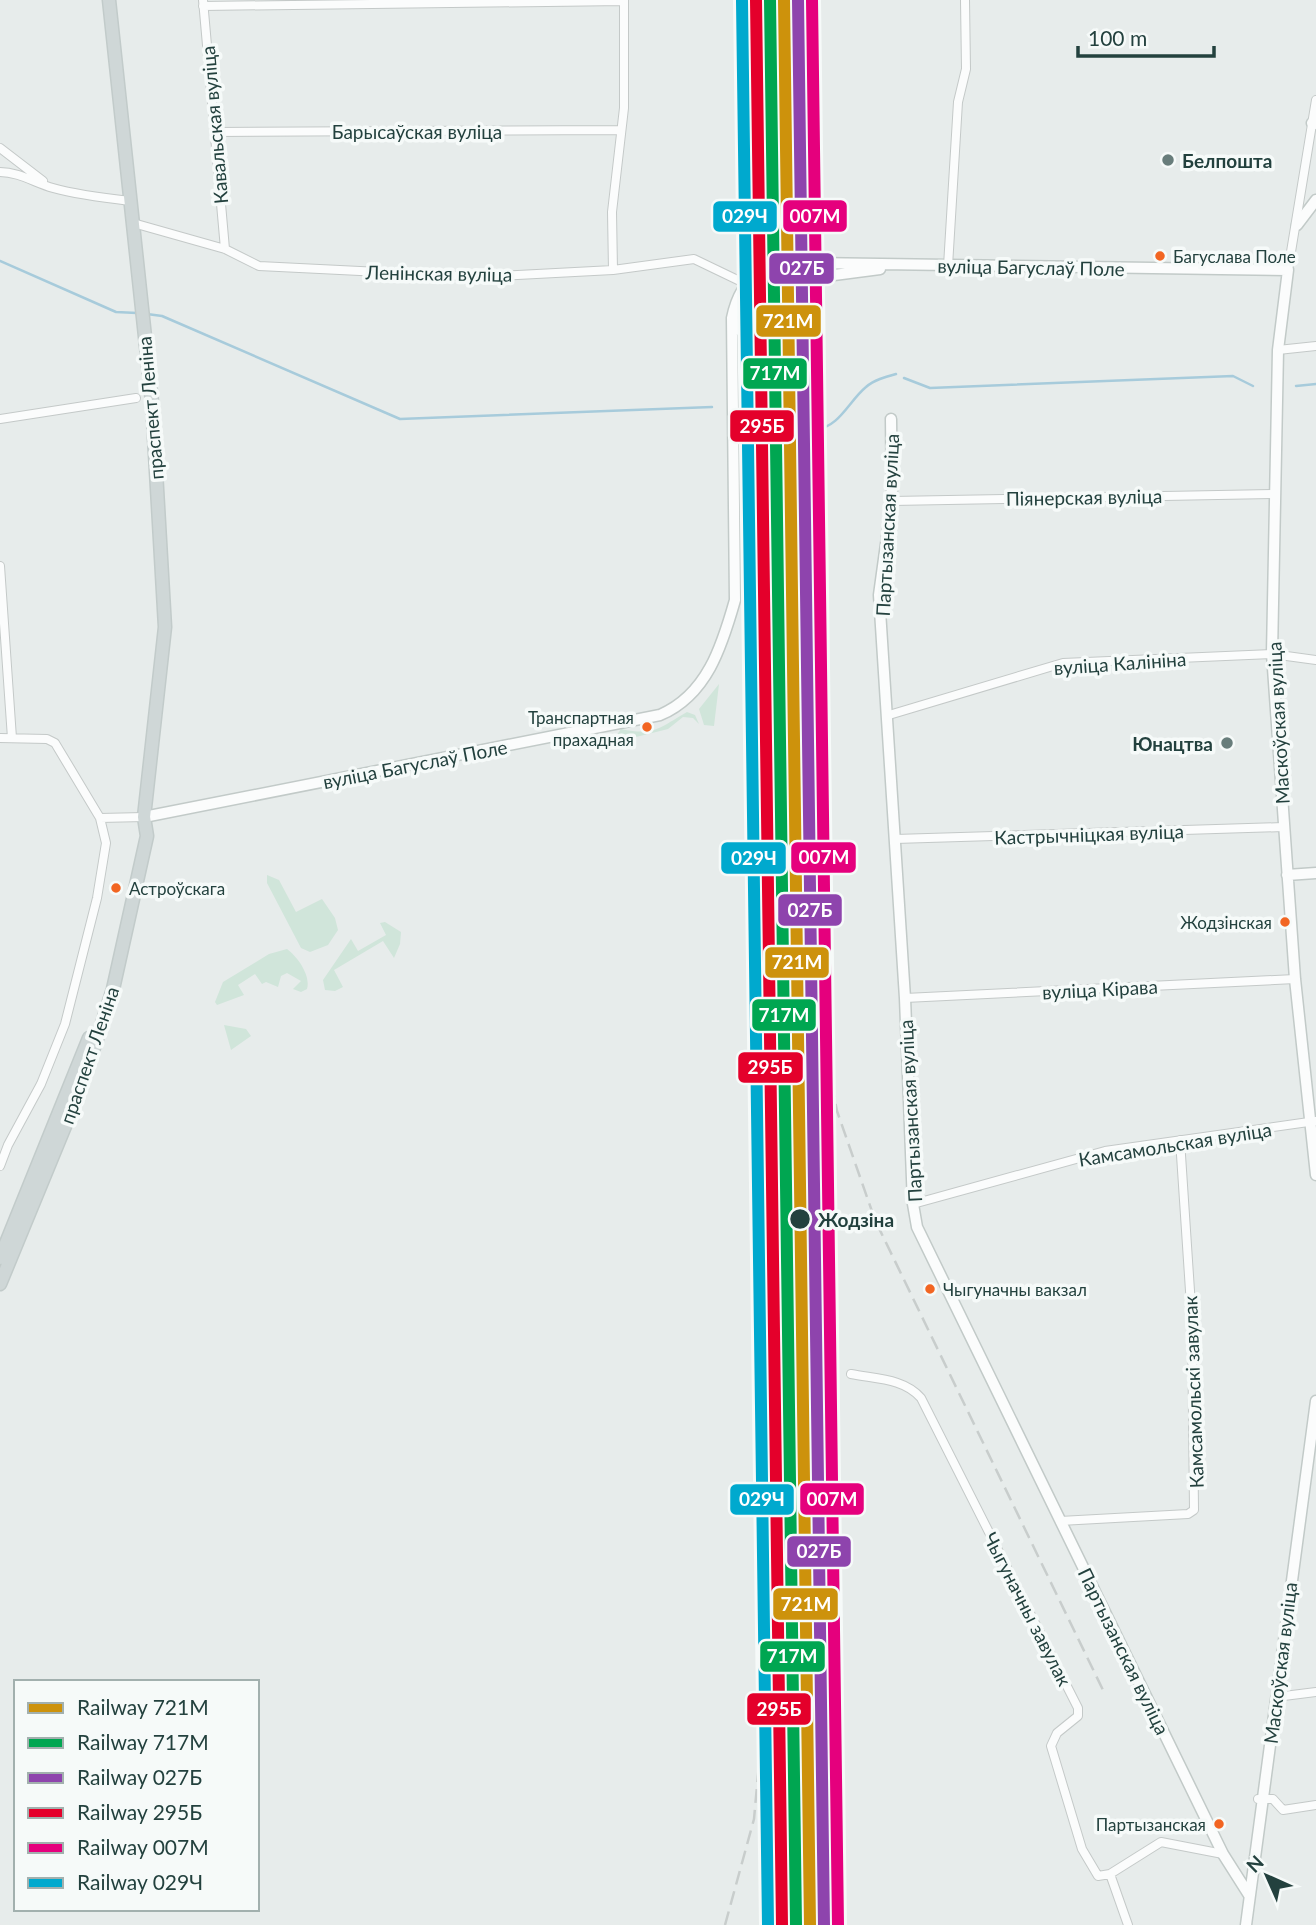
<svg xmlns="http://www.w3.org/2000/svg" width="1316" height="1925" font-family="Lato,sans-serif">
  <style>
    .green { fill: #d0e5da }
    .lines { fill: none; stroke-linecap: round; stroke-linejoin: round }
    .stream { stroke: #a7cbdb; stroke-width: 2.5 }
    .street-casing { stroke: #c4c9c8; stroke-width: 10 }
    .secondary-casing { stroke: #c2cac8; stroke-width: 13 }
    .primary-casing { stroke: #c2cbca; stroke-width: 15 }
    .street { stroke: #fbfcfc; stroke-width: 8 }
    .secondary { stroke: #fbfcfc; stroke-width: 10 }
    .primary { stroke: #cfd7d7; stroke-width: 12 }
    .rail { stroke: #c8cdcc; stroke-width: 2.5; stroke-dasharray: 14 7; stroke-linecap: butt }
    .rail-1-casing { stroke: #f6faf9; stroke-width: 18 }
    .rail-2-casing { stroke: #f6faf9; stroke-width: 18 }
    .rail-3-casing { stroke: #f6faf9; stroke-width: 18 }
    .rail-4-casing { stroke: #f6faf9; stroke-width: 18 }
    .rail-5-casing { stroke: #f6faf9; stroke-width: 18 }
    .rail-6-casing { stroke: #f6faf9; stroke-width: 18 }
    .rail-1 { stroke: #cd920c; stroke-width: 12 }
    .rail-2 { stroke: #00a651; stroke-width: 12 }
    .rail-3 { stroke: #8e44ad; stroke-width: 12 }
    .rail-4 { stroke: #e4002b; stroke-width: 12 }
    .rail-5 { stroke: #e5007d; stroke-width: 12 }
    .rail-6 { stroke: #00a9ce; stroke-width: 12 }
    .poi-dot { fill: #687d7b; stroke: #f6faf9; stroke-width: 2.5 }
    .bus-dot { fill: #f26522; stroke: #f6faf9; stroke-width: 2.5 }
    .stop-dot { fill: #23413e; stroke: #f6faf9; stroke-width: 2.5 }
    .labels { text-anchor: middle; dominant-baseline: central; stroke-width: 7; stroke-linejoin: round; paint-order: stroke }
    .bus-label { font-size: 17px; fill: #23413e; stroke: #f6faf9; text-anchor: start }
    .street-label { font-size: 19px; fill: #23413e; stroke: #f6faf9 }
    .poi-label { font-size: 19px; font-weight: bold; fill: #23413e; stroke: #f6faf9; text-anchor: start }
    .stop-label { font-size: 19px; font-weight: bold; fill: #23413e; stroke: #f6faf9; text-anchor: start }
    .line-badge { stroke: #f6faf9; stroke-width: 2.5 }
    .badge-label { font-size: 19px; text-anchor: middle; font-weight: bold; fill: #fff }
  </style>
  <rect width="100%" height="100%" fill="#e7eceb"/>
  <path class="green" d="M719 684 714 726 704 725 699 709Z
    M687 712 695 715 699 724 693 718 683 717 668 729 616 742 614 739 621 729C655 736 659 728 687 712Z
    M267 875 279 880 296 912 322 899 335 918 338 930 328 945 310 952 301 948 267 883Z
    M385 922 401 932 400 944 394 958 383 941 334 970 343 987 335 991 325 990 323 980 351 939 358 951 386 935 380 923Z
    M287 949C298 957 311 976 307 989L301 992 293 989 301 981 287 973 281 976 278 987 266 982 262 984 255 974 238 985 244 995 217 1005 215 1002 223 982 269 954Z
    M224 1025 246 1029 251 1036 231 1050Z"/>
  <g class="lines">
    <path class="stream" d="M0 261 116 312 137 313
      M147 314 162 316 400 419 712 407
      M904 378 930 388 1233 376 1253 386
      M1296 386 1316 384
      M746 421 762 429
      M817 429C839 427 849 401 866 387 874 380 885 377 896 374"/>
    <g class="street-casing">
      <path id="street" d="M203 0 225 249
        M203 6 624 1
        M215 132 619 130
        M0 148 43 181
        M0 172C19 172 35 183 53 188 78 195 104 198 130 201
        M133 223 225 249 259 266 481 277 613 270 694 259 746 284
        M948 266 958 102 966 69 965 0
        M613 270 612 212 624 108V0
        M1288 270 1316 100
        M1278 350 1316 346
        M0 419 136 398
        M892 501 1276 494
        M0 566 12 738
        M889 715 1063 663 1272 654 1316 660
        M0 738 47 739 55 743 100 818 144 817
        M895 839 1283 827
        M905 998 1295 979
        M0 1166 8 1145 41 1084 65 1024 97 898 106 843 100 818
        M913 1204 1105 1151 1316 1121
        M851 1374C875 1379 904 1378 921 1398L1078 1708V1716L1057 1733 1051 1746 1082 1849 1098 1876 1110 1874
        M1060 1521 1188 1514 1194 1510 1192 1321 1180 1140
        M1276 1697 1316 1692
        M1258 1799H1273L1283 1810 1316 1805
        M1128 1925 1110 1874 1161 1842 1223 1854"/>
    </g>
    <g class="secondary-casing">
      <path id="secondary" d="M1312 123 1316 124
        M1297 225 1316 200
        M736 330C741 309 745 296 765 284L880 269
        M891 419 892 501 879 595 905 998 913 1204 917 1227 1223 1854 1249 1895
        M144 817 660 715C707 695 722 646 735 600L732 318C742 269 769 267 812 263L1288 270 1278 350 1272 654 1295 979 1316 1175
        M1287 875 1316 873
        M1246 1925 1316 1401"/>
    </g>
    <g class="primary-casing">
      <path id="primary" d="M0 1258 89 1038
        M0 1284 75 1102 98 1036 113 989 147 836 144 817 165 627 152 402 109 0"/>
    </g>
    <use href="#street" class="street"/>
    <use href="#secondary" class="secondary"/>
    <use href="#primary" class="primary"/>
    <path class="rail" d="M761 0 777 211
      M777 519 780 465
      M803 623 815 757 822 1035 837 1111 875 1220 1103 1690
      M763 1803 769 1925
      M822 1902 823 1925
      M725 1925 754 1819 761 1742"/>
    <g class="rail-1-casing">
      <path id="rail-1" d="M784 0 810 1925"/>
    </g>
    <g class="rail-2-casing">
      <path id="rail-2" d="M770 0 796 1925"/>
    </g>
    <g class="rail-3-casing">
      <path id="rail-3" d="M798 0 824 1925"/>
    </g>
    <g class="rail-4-casing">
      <path id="rail-4" d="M756 0 782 1925"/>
    </g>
    <g class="rail-5-casing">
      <path id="rail-5" d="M812 0 838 1925"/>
    </g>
    <g class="rail-6-casing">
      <path id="rail-6" d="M742 1 768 1925"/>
    </g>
    <use href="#rail-1" class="rail-1"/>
    <use href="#rail-2" class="rail-2"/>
    <use href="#rail-3" class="rail-3"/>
    <use href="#rail-4" class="rail-4"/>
    <use href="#rail-5" class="rail-5"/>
    <use href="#rail-6" class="rail-6"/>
  </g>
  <g class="poi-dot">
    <circle cx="1168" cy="160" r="7"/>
    <circle cx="1227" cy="743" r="7"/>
  </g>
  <g class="bus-dot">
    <circle cx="1160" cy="256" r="6"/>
    <circle cx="647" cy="727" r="6"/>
    <circle cx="116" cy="888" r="6"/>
    <circle cx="1285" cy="922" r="6"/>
    <circle cx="930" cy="1289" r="6"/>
    <circle cx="1219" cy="1824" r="6"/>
  </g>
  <circle class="stop-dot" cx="800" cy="1219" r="11"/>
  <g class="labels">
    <g class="bus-label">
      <text x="1173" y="256">Багуслава Поле</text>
      <text x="634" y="717" text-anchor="end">Транспартная<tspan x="634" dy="22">прахадная</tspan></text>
      <text x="129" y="888">Астроўскага</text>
      <text x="1272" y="922" text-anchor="end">Жодзінская</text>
      <text x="943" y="1289">Чыгуначны вакзал</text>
      <text x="1206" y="1824" text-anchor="end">Партызанская</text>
    </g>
    <g class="street-label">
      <text transform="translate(214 125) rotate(-95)">Кавальская вуліца</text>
      <text x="417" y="131">Барысаўская вуліца</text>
      <text transform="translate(1031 267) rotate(1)">вуліца Багуслаў Поле</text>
      <text transform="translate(439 273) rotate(1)">Ленінская вуліца</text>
      <text transform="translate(150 408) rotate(-95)">праспект Леніна</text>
      <text transform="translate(1084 497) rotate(-1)">Піянерская вуліца</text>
      <text transform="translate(887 525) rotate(-87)">Партызанская вуліца</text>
      <text transform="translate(1120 663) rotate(-4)">вуліца Калініна</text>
      <text transform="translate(1278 723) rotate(-93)">Маскоўская вуліца</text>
      <text transform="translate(415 764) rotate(-11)">вуліца Багуслаў Поле</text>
      <text transform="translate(1089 834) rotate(-2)">Кастрычніцкая вуліца</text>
      <text transform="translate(1100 989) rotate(-3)">вуліца Кірава</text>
      <text transform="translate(89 1055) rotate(-71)">праспект Леніна</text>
      <text transform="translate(910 1111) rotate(-93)">Партызанская вуліца</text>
      <text transform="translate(1175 1144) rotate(-9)">Камсамольская вуліца</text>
      <text transform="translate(1193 1392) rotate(-92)">Камсамольскі завулак</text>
      <text transform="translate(1028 1609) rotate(63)">Чыгуначны завулак</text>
      <text transform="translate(1124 1651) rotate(64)">Партызанская вуліца</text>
      <text transform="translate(1280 1663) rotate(-83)">Маскоўская вуліца</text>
    </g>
    <g class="poi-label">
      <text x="1182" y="160">Белпошта</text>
      <text x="1213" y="743" text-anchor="end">Юнацтва</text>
    </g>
    <g class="stop-label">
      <text x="818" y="1219">Жодзіна</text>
    </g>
  </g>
  <g class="line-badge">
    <rect x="782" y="199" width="66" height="34" rx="7" fill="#e5007d"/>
    <rect x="712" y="200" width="66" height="33" rx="7" fill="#00a9ce"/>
    <rect x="768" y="252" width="67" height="33" rx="7" fill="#8e44ad"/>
    <rect x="755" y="304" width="67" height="34" rx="7" fill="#cd920c"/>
    <rect x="742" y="357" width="66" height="33" rx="7" fill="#00a651"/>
    <rect x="729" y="409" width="66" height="34" rx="7" fill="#e4002b"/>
    <rect x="790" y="841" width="67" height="33" rx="7" fill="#e5007d"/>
    <rect x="720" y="841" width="67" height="34" rx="7" fill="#00a9ce"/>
    <rect x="777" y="893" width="66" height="34" rx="7" fill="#8e44ad"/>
    <rect x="764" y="946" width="66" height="33" rx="7" fill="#cd920c"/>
    <rect x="751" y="998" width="66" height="34" rx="7" fill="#00a651"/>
    <rect x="737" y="1051" width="67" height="33" rx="7" fill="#e4002b"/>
    <rect x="799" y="1482" width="66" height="34" rx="7" fill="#e5007d"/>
    <rect x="729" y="1483" width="66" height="33" rx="7" fill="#00a9ce"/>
    <rect x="786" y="1535" width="66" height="33" rx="7" fill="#8e44ad"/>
    <rect x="772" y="1587" width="67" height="34" rx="7" fill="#cd920c"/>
    <rect x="759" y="1640" width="67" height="33" rx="7" fill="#00a651"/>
    <rect x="746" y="1692" width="66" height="34" rx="7" fill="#e4002b"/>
  </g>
  <g class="badge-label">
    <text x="815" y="223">007М</text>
    <text x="745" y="223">029Ч</text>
    <text x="802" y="275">027Б</text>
    <text x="788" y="328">721М</text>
    <text x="775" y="380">717М</text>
    <text x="762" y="433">295Б</text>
    <text x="824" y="864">007М</text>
    <text x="754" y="865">029Ч</text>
    <text x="810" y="917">027Б</text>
    <text x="797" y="969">721М</text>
    <text x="784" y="1022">717М</text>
    <text x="770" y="1074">295Б</text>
    <text x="832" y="1506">007М</text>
    <text x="762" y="1506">029Ч</text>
    <text x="819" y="1558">027Б</text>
    <text x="806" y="1611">721М</text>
    <text x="792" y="1663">717М</text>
    <text x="779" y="1716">295Б</text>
  </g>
  <rect x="14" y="1680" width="245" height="231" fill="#f6faf9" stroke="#a2b0ae" stroke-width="2"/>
  <rect x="28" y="1703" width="35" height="10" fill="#cd920c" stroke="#a2b0ae" stroke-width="2"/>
  <text x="77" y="1715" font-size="21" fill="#23413e">Railway 721М</text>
  <rect x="28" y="1738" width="35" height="10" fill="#00a651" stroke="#a2b0ae" stroke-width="2"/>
  <text x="77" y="1750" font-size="21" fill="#23413e">Railway 717М</text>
  <rect x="28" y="1773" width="35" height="10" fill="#8e44ad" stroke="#a2b0ae" stroke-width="2"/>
  <text x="77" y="1785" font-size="21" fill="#23413e">Railway 027Б</text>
  <rect x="28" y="1808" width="35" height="10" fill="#e4002b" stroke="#a2b0ae" stroke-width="2"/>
  <text x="77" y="1820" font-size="21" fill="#23413e">Railway 295Б</text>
  <rect x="28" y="1843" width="35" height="10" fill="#e5007d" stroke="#a2b0ae" stroke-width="2"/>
  <text x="77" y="1855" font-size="21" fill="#23413e">Railway 007М</text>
  <rect x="28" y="1878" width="35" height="10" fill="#00a9ce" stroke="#a2b0ae" stroke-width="2"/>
  <text x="77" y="1890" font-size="21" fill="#23413e">Railway 029Ч</text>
  <g transform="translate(1267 1876) rotate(315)" stroke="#f6faf9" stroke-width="5" paint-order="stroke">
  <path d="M0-5L12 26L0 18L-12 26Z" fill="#23413e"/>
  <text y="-10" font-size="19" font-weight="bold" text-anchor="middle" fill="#23413e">N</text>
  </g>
  <path d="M1078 46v10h136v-10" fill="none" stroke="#23413e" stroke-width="3.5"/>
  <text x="1088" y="46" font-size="21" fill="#23413e" stroke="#f6faf9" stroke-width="5" paint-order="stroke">100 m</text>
</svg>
